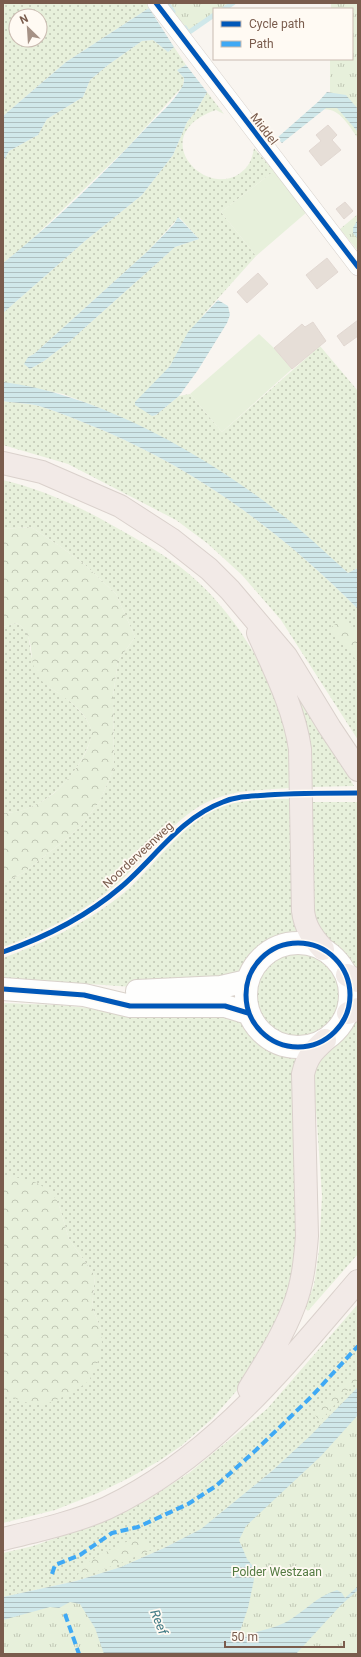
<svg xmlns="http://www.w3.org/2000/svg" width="361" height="1657" font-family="Roboto,sans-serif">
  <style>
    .grass { fill: url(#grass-dots); fill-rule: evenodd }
    .forest { fill: url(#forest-crowns) }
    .park { fill: url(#park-tufts) }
    .pitch { fill: #e7f0db }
    .water { fill: url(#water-rules) }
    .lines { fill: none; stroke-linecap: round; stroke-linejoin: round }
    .stream { stroke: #d0e8ea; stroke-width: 5 }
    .building { fill: #e6ded7; stroke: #e2d8d2 }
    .street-casing { stroke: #d7d1cb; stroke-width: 18 }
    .secondary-casing { stroke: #d9d2cb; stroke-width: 24 }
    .highway-casing { stroke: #dad1cc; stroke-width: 24 }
    .street { stroke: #fefefd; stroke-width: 17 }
    .secondary { stroke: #fefefd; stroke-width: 22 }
    .highway { stroke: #f2eae7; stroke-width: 22 }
    .quiet { stroke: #3fa9f5; stroke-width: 4; stroke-dasharray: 8 4; stroke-linecap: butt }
    .cycleway-casing { stroke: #fffaf3; stroke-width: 8 }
    .cycleway { stroke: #0057b8; stroke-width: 5 }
    .labels { text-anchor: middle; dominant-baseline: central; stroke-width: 3.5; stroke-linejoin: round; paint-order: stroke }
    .street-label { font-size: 12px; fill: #7a5c4d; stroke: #fffaf3 }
    .park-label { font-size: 12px; fill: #537a41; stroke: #fffaf3 }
    .water-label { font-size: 13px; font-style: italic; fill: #437c86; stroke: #fffaf3 }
  </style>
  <defs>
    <pattern id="grass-dots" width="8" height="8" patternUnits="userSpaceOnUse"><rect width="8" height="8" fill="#e7f0db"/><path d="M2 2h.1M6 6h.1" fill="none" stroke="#c0c6b4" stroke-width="1.8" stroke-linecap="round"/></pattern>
    <pattern id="forest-crowns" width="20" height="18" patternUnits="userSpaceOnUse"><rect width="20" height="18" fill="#e7f0db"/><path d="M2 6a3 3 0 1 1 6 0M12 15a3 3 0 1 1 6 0" fill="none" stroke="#c0c6b4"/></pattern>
    <pattern id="park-tufts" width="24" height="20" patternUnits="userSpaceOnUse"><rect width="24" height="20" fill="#e7f0db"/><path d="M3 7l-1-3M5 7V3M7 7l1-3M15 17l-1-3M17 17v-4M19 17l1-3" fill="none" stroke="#c0c6b4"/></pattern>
    <pattern id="water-rules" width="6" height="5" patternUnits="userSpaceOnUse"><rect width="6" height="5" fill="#d0e8ea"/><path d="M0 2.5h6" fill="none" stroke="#aebfc0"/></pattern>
  </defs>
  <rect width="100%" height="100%" fill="#f9f5f0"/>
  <path class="grass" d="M3 3H146L149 8 66 62 3 116ZM16 16H40V40H16Z
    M153 40 168 52 174 47 186 65 177 70 184 78 183 86 127 148 28 243 3 263V162L9 151 38 135 47 119 83 97 90 80 108 65 142 41Z
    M207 92 224 114 216 110C146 134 202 198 239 174 249 167 252 160 254 148L274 171 221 212 256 256 204 314 170 366 159 379 153 416 156 415 179 396 190 394 222 432 320 346 358 391V568L348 573 277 511 242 486 187 451 100 408 63 394 3 382V313L85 241 142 195 173 155 187 122 196 111ZM179 217 199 239 175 247 70 341 44 361 30 369 28 357 34 354 149 250Z
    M3 401C15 403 28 403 39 406 62 413 85 423 107 432 203 474 285 535 358 609V740L281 620 242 575 207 543 176 520 68 464 3 445Z
    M3 480C44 490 81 507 117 528 139 540 159 552 179 566 224 600 261 654 278 708 282 718 287 729 288 740 291 756 291 772 292 788 266 790 239 789 214 799 175 815 149 855 119 882 85 912 44 932 3 947V883L23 873 65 840 81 826 100 801 114 768 113 696 118 661 135 637 116 594 84 564 61 547 31 527 3 529Z
    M17 623C34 635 27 644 33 661 34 665 38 670 41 674 43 678 45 683 49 687 54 691 61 694 67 699 76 706 88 718 91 729 93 737 88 746 85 753 70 784 39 813 3 813V627Z
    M284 668 354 786 310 787Z
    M292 799 298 929 296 935 278 941 268 946 259 953 246 969 234 977 133 987 3 978V958C46 942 89 922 125 892 159 862 187 814 234 803 253 799 273 799 292 799Z
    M310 802H358V970H350L346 963 323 937 312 908Z
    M257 996a43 43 0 1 1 86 0a43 43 0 1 1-86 0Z
    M3 1003 57 1005 134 1012H224L244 1022 266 1047 276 1052 298 1057 302 1201 293 1292 246 1380 212 1419 181 1446 159 1461 129 1478 98 1493 55 1510 3 1523V1394L7 1395 101 1329 92 1307 95 1276 69 1239 58 1202 14 1177H3Z
    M358 1019V1254L308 1311 305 1308 314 1285 319 1251 322 1196 317 1122 313 1081 315 1067 326 1052 341 1041Z
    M358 1304V1387L310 1436 272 1471 201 1529 164 1548 121 1567 76 1581 3 1597V1553L33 1546 88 1527 147 1500 189 1473 267 1409Z"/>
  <path class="forest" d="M31 527 61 547 84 564 116 594 135 637 118 661 113 696 114 768 100 801 81 826 65 840 23 873 3 883V813C21 813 39 805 53 794 67 783 94 749 91 730 91 727 87 720 85 717 80 710 72 702 65 698 56 691 43 685 37 675 27 656 37 637 17 623L3 627V529Z
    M342 619 358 632V662L330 628Z
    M3 1177H14L33 1181 49 1190 58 1202 69 1239 95 1276 92 1307 101 1329 102 1344 98 1361 89 1381 70 1394 44 1405 28 1403 3 1394Z
    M358 1367V1379L320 1421 315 1415Z
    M143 1538 155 1548 121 1563 77 1578 81 1566 122 1543Z"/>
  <path class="park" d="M163 3H230L221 9H214V14L184 34Z
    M331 3H358V138C347 124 339 105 318 110L330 101V59H352V9H331Z
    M358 214V251L340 229Z
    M358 1386V1654H3V1597L75 1582 120 1567 163 1549 200 1529 271 1472 309 1436Z"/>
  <path class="pitch" d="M274 171 307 212 256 256 221 212Z
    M259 334 274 348 292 369 222 432 190 394Z"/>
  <path class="water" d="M149 8 174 47 168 52 153 40 142 41 108 65 90 80 83 97 47 119 38 135 9 151 3 162V116L66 62Z
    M186 65 207 92 196 111 187 122 173 155 142 195 85 241 3 313V263C54 223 101 176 146 128 157 116 174 102 182 87 184 84 184 81 184 78L177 70Z
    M327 92 346 95 358 109V132L337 108H326L282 143 277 138 319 101Z
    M178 217 199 239 175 247 70 341 44 361 30 369 24 364 28 357 34 354 149 250 174 224Z
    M358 219V239L353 233V228Z
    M218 300 228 306 230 315 227 323 198 370 179 396 156 415 152 416 135 405V402L170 366 188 332Z
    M3 382C98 394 202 453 277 511 302 530 325 552 348 573L358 568V609C285 535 203 474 107 432 85 423 62 413 39 406 28 403 15 403 3 401Z
    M358 1387V1415L321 1456 246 1526 239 1540 247 1559 256 1570 248 1608 240 1631 241 1637C256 1631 274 1629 288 1621 305 1611 317 1596 337 1590L342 1593 345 1598 358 1586V1590L341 1605 296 1654H104L95 1628 80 1604 70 1602 59 1608 50 1607 3 1620V1597L76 1581 121 1567 164 1548 201 1529 272 1471 310 1436Z"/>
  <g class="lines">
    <path class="stream" d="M167 3 173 12
      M224 9 233 3
      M185 28 188 33 214 15"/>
  </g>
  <path class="building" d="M328 125 337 135 332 140 341 150 321 166 309 151 321 141 316 135Z
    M345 202 353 211 344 219 336 209Z
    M327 258 338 272 317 289 306 275Z
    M258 273 268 284 247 303 237 292Z
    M358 320V336L344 346 337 336Z
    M313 322 326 341 292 369 274 348 302 324 305 327Z"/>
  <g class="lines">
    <g class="street-casing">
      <path id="street" d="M156 3 358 267"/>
    </g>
    <g class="secondary-casing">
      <path id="secondary" d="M246 995a52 52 0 1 1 104 0a52 52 0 1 1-104 0Z
        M3 989 84 995 130 1006H225L248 1013
        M137 991 221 987 247 981"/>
    </g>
    <g class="highway-casing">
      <path id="highway" d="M3 463 42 472 120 506 171 539 209 569 230 590 286 656 330 728 358 770
        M258 633C275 671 294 708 300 749L303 911C305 927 312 937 323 949
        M347 975 358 981
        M348 1013 358 1009
        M249 1389C266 1362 283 1335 294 1306 303 1283 305 1260 307 1236L303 1074C307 1057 312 1052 325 1040
        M3 1539C36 1531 76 1522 107 1508 212 1458 284 1367 358 1281"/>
    </g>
    <use href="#street" class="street"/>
    <use href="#secondary" class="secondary"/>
    <use href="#highway" class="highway"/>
    <path class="quiet" d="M52 1574 55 1565 80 1555 112 1533 138 1527 188 1504 216 1486 256 1450 312 1396 358 1346
      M65 1614 79 1654"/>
    <g class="cycleway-casing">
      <path id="cycleway" d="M156 3 358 267
        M246 995a52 52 0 1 1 104 0a52 52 0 1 1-104 0Z
        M3 952C46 937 86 917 121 887 155 858 180 818 223 802 237 796 252 796 267 795 297 793 328 793 358 793
        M3 989 84 995 130 1006H225L248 1013"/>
    </g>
    <use href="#cycleway" class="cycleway"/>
  </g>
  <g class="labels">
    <g class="street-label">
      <text transform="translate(264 129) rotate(52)">Middel</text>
      <text transform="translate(138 855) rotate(-43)">Noorderveenweg</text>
    </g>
    <g class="park-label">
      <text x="277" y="1572">Polder Westzaan</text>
    </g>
    <g class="water-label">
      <text transform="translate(159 1622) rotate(68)">Reef</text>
    </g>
  </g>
  <rect width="361" height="1657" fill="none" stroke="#7a5c4d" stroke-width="8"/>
  <rect x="213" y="8" width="140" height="52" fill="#fffaf3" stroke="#cabbb1"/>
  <rect x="221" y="21" width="20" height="6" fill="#0057b8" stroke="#cabbb1"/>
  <text x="249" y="28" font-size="12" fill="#7a5c4d">Cycle path</text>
  <rect x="221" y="41" width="20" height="6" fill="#3fa9f5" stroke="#cabbb1"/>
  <text x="249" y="48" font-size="12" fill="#7a5c4d">Path</text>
  <g transform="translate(28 28) rotate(335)"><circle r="19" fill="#fffaf3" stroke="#cabbb1"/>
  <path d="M0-3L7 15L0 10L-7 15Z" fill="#a69286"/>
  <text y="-6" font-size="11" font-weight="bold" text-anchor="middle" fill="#7a5c4d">N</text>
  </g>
  <path d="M225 1641v6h119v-6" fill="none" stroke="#7a5c4d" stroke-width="2"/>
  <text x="231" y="1641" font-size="12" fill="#7a5c4d" stroke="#fffaf3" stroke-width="3" paint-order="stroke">50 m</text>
</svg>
